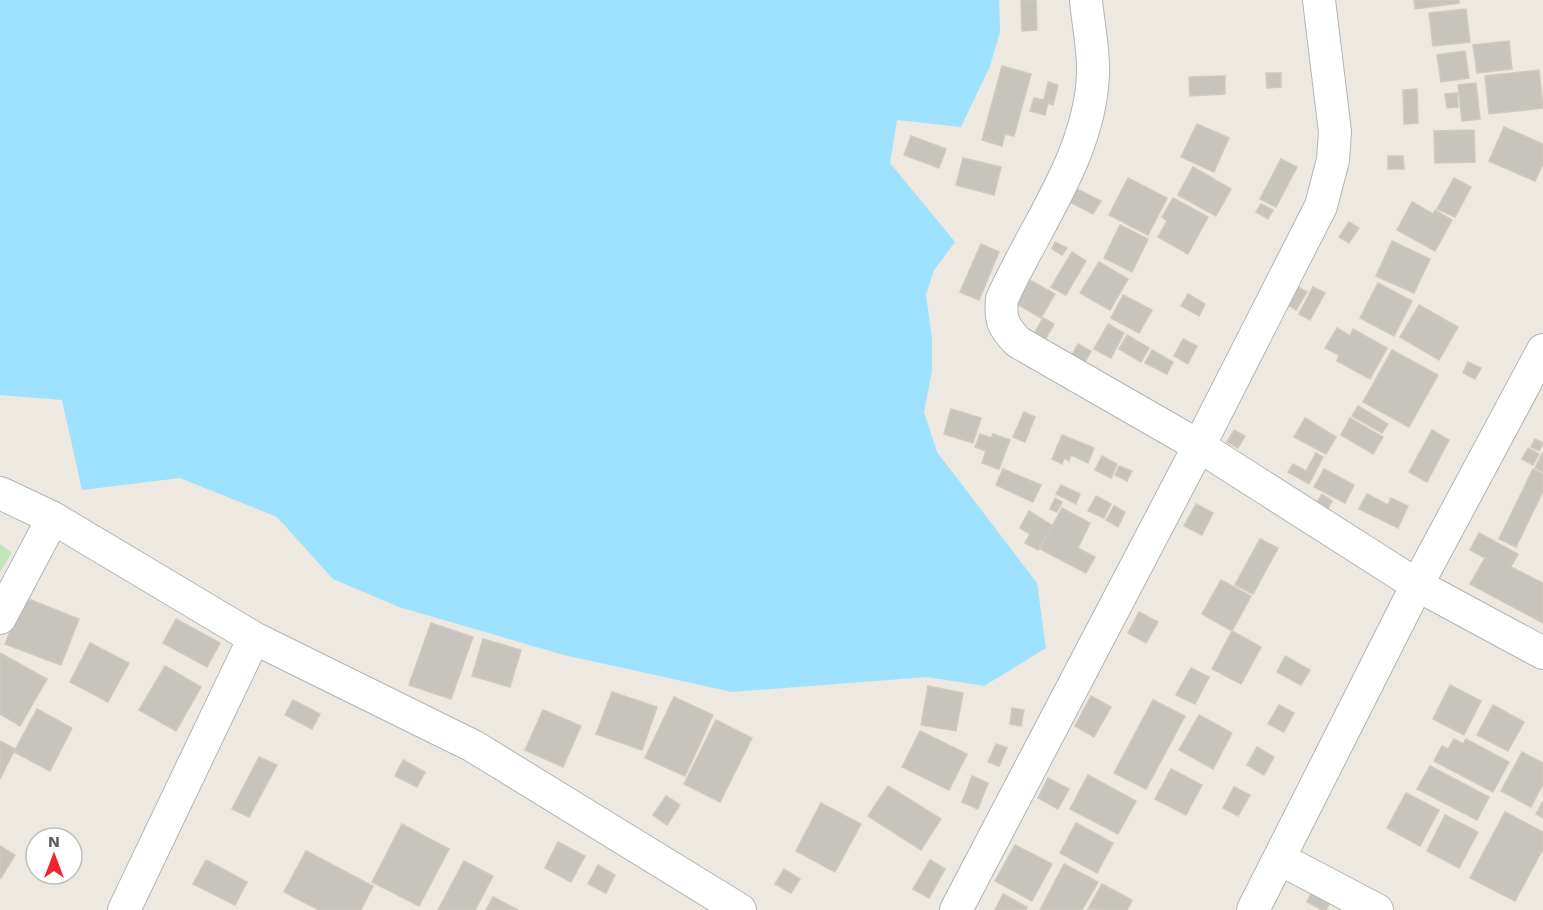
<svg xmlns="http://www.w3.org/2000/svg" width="1543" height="910" font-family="'Work Sans',sans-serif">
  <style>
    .green { fill: #c1e6bb }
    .water { fill: #9ee2ff }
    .building { fill: #c7c3bd; stroke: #d1c9be; stroke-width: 1.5 }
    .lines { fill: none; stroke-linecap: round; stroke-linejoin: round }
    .minor-casing { stroke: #b1b5b9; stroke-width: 34 }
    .minor { stroke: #fff; stroke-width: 32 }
  </style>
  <rect width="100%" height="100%" fill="#ede8e0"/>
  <path class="green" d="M0 544 12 553 0 572Z"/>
  <path class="water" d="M0 0H999L1000 32 990 66 961 127 897 120 890 163 955 242 934 270 926 295 932 338V371L924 412 937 452 1037 583 1046 648 984 686 927 677 732 692 564 655 399 607 333 579 277 517 180 478 82 490 62 400 0 395Z"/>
  <path class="building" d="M1021 0H1036L1037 30 1022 31Z
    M1414 0H1459V3L1415 9Z
    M1466 9 1470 42 1433 46 1429 13Z
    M1509 41 1512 69 1477 73 1473 45Z
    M1465 51 1469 78 1441 82 1437 55Z
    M1002 66 1031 74 1014 136 1005 134 1002 146 982 140Z
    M1539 70 1543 108 1489 114 1485 76Z
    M1266 73H1281V87L1267 88Z
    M1225 76V94L1190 96 1189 77Z
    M1048 82 1058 85 1053 105 1048 103 1045 115 1030 111 1034 98 1044 100Z
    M1476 83 1480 119 1462 121 1458 85Z
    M1417 89 1418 123 1404 124 1403 90Z
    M1457 93 1458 107 1447 108 1445 94Z
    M1197 124 1229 138 1214 172 1181 157Z
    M1504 127 1543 144V164L1535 181 1489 161Z
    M1474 130 1475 162 1435 163 1434 131Z
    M911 136 946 149 939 168 904 155Z
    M1388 156H1403L1404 169H1388Z
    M963 158 1001 167 994 195 956 185Z
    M1281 159 1297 167 1276 207 1260 199Z
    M1193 167 1231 189 1216 216 1178 195Z
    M1128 178 1167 198 1148 235 1109 215Z
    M1454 178 1471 187 1455 217 1437 209Z
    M1073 187 1101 201 1093 214 1066 200Z
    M1173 198 1208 217 1188 254 1158 237 1167 221 1162 217Z
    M1412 202 1433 214 1435 210 1452 220 1435 251 1397 230Z
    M1261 204 1273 210 1268 219 1256 212Z
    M1349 222 1359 228 1349 243 1339 237Z
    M1120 225 1148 239 1132 272 1104 258Z
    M1392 241 1430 259 1414 293 1376 276Z
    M1055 242 1067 248 1062 255 1052 249Z
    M981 244 999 252 979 300 960 292Z
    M1072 252 1086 261 1066 295 1051 287Z
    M1099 262 1128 279 1110 310 1080 293Z
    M1024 277 1055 294 1041 318 1010 300Z
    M1378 283 1412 301 1394 336 1360 318Z
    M1298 287 1307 292 1296 310 1287 304Z
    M1313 287 1325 293 1310 320 1299 314Z
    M1188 294 1205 304 1199 316 1181 306Z
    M1123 295 1152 310 1139 333 1111 318Z
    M1419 305 1458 327 1439 360 1400 337Z
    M1043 318 1054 324 1045 340 1034 334Z
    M1108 324 1124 333 1111 358 1094 349Z
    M1337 328 1350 336 1353 329 1387 348 1370 379 1337 361 1339 355 1325 348Z
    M1127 335 1149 348 1141 362 1119 349Z
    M1183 339 1197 346 1188 364 1174 356Z
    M1078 344 1091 351 1084 364 1071 357Z
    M1152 350 1173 362 1167 374 1145 363Z
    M1392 350 1438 375 1409 427 1363 402Z
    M1468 362 1481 368 1475 379 1463 373Z
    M1358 406 1388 424 1382 433 1352 416Z
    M951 409 981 418 973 443 944 434Z
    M1024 412 1035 417 1025 442 1013 437Z
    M1305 418 1336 437 1326 454 1294 437Z
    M1350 418 1383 437 1373 454 1341 435Z
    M1234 430 1245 436 1238 448 1227 442Z
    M1432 430 1449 440 1427 482 1409 472Z
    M980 434 991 438 993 434 1010 440 999 469 982 463 986 451 975 447Z
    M1062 435 1094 448 1088 463 1071 455 1069 461 1064 458 1062 464 1052 459Z
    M1535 439 1543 443 1539 451 1531 447Z
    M1528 448 1539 454 1533 465 1522 459Z
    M1543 452V472L1535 468Z
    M1316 453 1323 457 1309 484 1288 472 1293 464 1306 471Z
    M1102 456 1117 464 1111 478 1095 470Z
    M1119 466 1132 471 1127 481 1115 475Z
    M1003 469 1041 485 1033 502 996 485Z
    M1324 469 1354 485 1345 503 1314 487Z
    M1533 469 1543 474V491L1516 547 1499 539Z
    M1061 485 1080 494 1076 504 1056 494Z
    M1322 494 1332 501 1326 512 1315 506Z
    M1367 494 1388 505 1391 498 1408 506 1398 528 1359 509Z
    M1096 496 1111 504 1104 518 1088 511Z
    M1055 498 1062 502 1057 512 1050 509Z
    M1196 504 1213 513 1202 535 1184 526Z
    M1114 506 1125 512 1118 527 1106 520Z
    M1062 508 1090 523 1078 548 1095 557 1086 573 1040 549Z
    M1029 511 1053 526 1038 550 1025 543 1030 534 1020 528Z
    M1479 533 1518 554 1511 567 1543 583V623L1470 584 1485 558 1470 550Z
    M1260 539 1278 548 1253 594 1235 585Z
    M1221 580 1251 596 1232 631 1202 614Z
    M23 597 79 619 61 665 5 644Z
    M1139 612 1158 622 1146 643 1128 633Z
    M176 619 220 643 207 667 163 643Z
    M431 623 473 637 451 699 409 685Z
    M1232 631 1261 647 1241 684 1212 669Z
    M483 639 521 650 510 687 472 676Z
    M90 643 129 663 108 702 70 682Z
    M0 653 47 679 20 726 0 714Z
    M1285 656 1310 670 1301 685 1277 672Z
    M165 666 201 687 176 731 139 710Z
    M1191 668 1209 677 1195 704 1176 695Z
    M1450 685 1481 701 1464 735 1433 719Z
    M928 686 963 693 956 731 921 725Z
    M612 692 657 707 642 750 596 734Z
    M1091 696 1111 707 1094 737 1075 726Z
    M674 697 713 715 685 776 645 758Z
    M293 700 320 714 312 729 285 715Z
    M1153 700 1185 716 1146 789 1114 773Z
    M1279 705 1294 713 1284 732 1268 724Z
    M1493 705 1524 722 1508 751 1477 735Z
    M1012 708 1024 710 1021 726 1010 724Z
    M37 709 72 728 50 771 14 752Z
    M543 710 581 726 563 767 525 750Z
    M1199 715 1232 733 1213 769 1179 750Z
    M716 720 752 738 720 802 684 784Z
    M920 731 967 754 949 790 902 767Z
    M1454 739 1463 744 1466 739 1509 762 1493 792 1434 761 1442 746 1448 749Z
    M0 741 15 749 0 779Z
    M996 744 1007 748 999 766 988 762Z
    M1257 747 1274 757 1264 775 1247 765Z
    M1522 752 1543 763V784L1531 807 1501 791Z
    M259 757 277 765 249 817 232 809Z
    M403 760 425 772 417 787 395 776Z
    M1430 766 1489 797 1477 820 1417 789Z
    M1171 769 1202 785 1186 815 1155 799Z
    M1088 775 1136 801 1118 834 1070 809Z
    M972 776 988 783 978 809 962 802Z
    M1048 778 1069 789 1058 809 1038 798Z
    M888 786 941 819 921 850 868 816Z
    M1234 787 1250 795 1238 816 1223 808Z
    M1406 793 1439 810 1420 846 1387 828Z
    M666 796 680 805 667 825 653 815Z
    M1543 801V818L1536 814Z
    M821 803 861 824 835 872 796 851Z
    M1505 812 1543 832V849L1515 901 1470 878Z
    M1445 815 1478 832 1459 868 1427 851Z
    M1076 823 1113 843 1097 873 1060 853Z
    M402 824 449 849 419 906 372 882Z
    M558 842 585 856 571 882 545 868Z
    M1015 845 1052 864 1032 901 995 881Z
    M0 846 15 855 1 878H0Z
    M306 851 373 886 361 910H319L284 892Z
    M206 860 247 882 235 905 193 884Z
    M930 860 945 869 929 898 913 889Z
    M464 861 493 876 475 910H438Z
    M1064 864 1098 882 1082 910H1040Z
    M598 865 615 875 606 893 588 884Z
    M784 869 800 879 791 893 775 884Z
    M1102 884 1132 900 1127 910 1088 909Z
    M1314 887 1333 897 1326 910H1322L1307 902Z
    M1003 894 1027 907 1026 910H995Z
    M493 897 518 910H486Z"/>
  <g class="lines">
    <g class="minor-casing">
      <path id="minor" d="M1086 0C1088 24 1094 50 1093 74 1090 156 1034 227 1002 299 1000 320 1003 327 1018 342L1199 446 1417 585 1543 653
        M0 493 53 518 254 638 473 746 740 910
        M0 618 53 518
        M1280 859 1377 910
        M124 910 254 638
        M956 910 1199 446 1321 206 1333 160 1335 132 1319 0
        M1253 910 1417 585 1543 350"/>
    </g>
    <use href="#minor" class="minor"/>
  </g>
  <g transform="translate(54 856)"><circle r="28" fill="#ffffff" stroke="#bdbfc0" stroke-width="1.5"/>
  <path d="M0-4.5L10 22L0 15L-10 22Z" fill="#ef242f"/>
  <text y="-9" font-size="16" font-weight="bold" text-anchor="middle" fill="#595e62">N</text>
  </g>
</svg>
